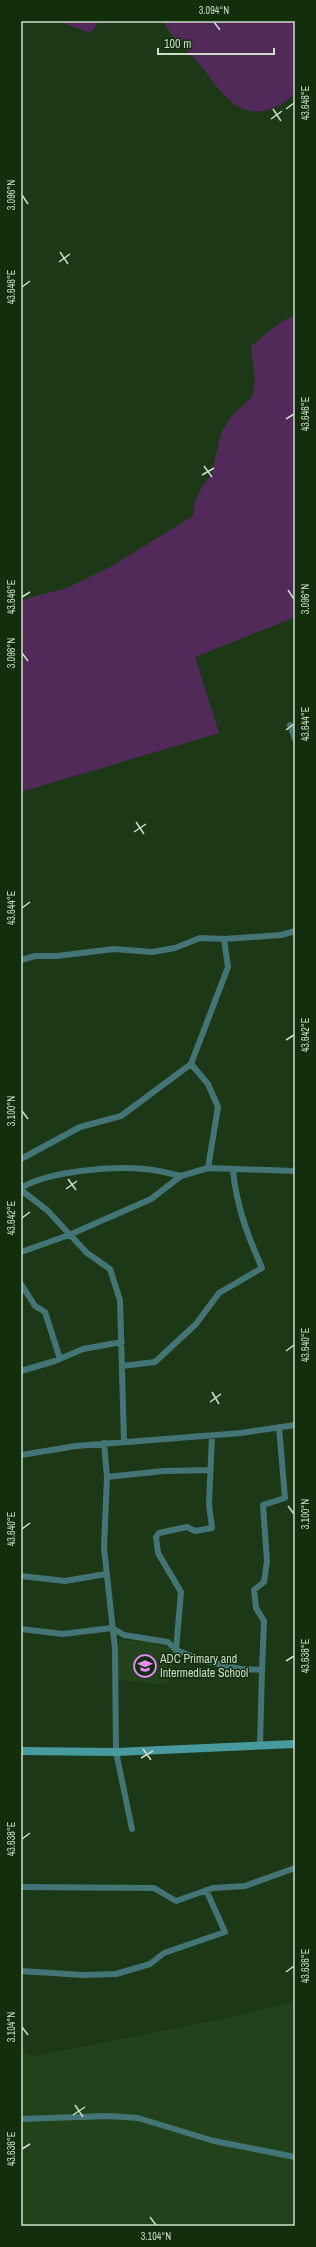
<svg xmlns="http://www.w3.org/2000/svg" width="316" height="2247" font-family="'Archivo Narrow',sans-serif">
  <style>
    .built { fill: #22421c }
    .green { fill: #512a5a }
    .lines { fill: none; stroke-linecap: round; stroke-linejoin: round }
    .minor { stroke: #437577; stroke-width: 6 }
    .secondary { stroke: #479b9f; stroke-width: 8 }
    .ticks { fill: none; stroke: #cdddc9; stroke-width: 1.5 }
    .labels { text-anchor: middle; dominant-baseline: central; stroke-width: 3; stroke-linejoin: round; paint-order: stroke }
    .poi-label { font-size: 12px; fill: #cdddc9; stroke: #132e0d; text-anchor: start }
    .neatline { fill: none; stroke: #cdddc9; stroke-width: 1.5 }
    .ticks-label { font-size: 10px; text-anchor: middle; fill: #cdddc9 }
  </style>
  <rect width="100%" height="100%" fill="#1d3817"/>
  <path class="built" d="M119 1640 152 1642 176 1652 167 1685 117 1680Z
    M295 2002V2226H21V2051L35 2056 217 2020Z"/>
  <path class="green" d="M58 21H100L90 33Z
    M163 21H295V93C287 102 278 107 267 110 232 120 214 79 194 58 181 44 173 39 163 21Z
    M295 315V617L195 657 219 733 21 792V600L67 588 112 566 193 516 195 501 202 487 211 475 222 431 231 417 252 397 255 382 251 346 282 321Z"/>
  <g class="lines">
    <path class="minor" d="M290 725 295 739
      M21 960 35 956H57L114 949 152 952 175 948 200 938 224 939 281 935 295 931
      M191 1064 208 1084 218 1107 208 1168
      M21 1159 80 1127 121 1116 191 1064 228 967 224 939
      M21 1188C48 1171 112 1166 145 1169 157 1170 169 1173 181 1176
      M21 1190 47 1210 87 1253 110 1269 120 1300 124 1441
      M21 1252 69 1235 151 1199 181 1176 208 1168 295 1171
      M21 1284 35 1306 45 1312 60 1359
      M122 1366 155 1362 196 1324 219 1293 262 1268C248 1237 236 1205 233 1170
      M21 1371 55 1361 83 1349 122 1342
      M104 1443 107 1477 104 1548 115 1649 116 1752 132 1829
      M21 1455 76 1446 241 1433 295 1425
      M107 1477 164 1471 210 1470
      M21 1576 65 1581 106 1574
      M21 1629 63 1634 112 1628 124 1635 168 1642 176 1650 202 1660 241 1669 262 1670 260 1745
      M176 1650 181 1592 158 1553 156 1537 159 1533 187 1527 195 1531 212 1528 209 1504 212 1436
      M262 1670 264 1621 256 1608 254 1590 264 1582 267 1561 263 1505 285 1498 279 1427
      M21 1887 154 1888 176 1901 213 1888 245 1886 295 1868
      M21 1971 83 1975 116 1974 150 1964 164 1953 225 1932 206 1890
      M21 2119 108 2116 138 2118 214 2141 295 2157"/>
    <path class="secondary" d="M21 1751 116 1752 295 1744"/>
  </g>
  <path class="ticks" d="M214 22 220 30M273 109 281 121M286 109 294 103M271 119 282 111M22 195 28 204M60 252 68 264M59 262 70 254M22 287 30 281M286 419 294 414M204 466 212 477M202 475 214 468M288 590 294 599M22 597 30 592M22 653 28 661M286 730 294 724M136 822 144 834M134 832 146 824M22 908 30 902M286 1040 294 1035M22 1111 28 1119M68 1179 76 1190M66 1189 77 1181M22 1218 30 1212M286 1351 294 1345M212 1392 219 1404M210 1402 221 1394M288 1506 294 1514M22 1529 30 1523M286 1661 294 1656M143 1749 151 1760M141 1758 153 1751M22 1839 30 1833M286 1972 294 1966M22 2027 28 2035M75 2105 83 2117M73 2115 85 2107M22 2149 30 2144M150 2217 156 2225"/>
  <defs>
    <g id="school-ring" transform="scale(1.15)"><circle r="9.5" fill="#132e0d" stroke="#e98efe" stroke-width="1.5"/><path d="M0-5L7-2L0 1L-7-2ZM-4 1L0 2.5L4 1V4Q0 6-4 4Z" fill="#e98efe"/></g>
  </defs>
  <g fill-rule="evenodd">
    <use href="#school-ring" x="145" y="1666"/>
  </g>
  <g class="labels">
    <g class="poi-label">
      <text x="160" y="1659">ADC Primary and<tspan x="160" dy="14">Intermediate School</tspan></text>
    </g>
  </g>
  <rect width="316" height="2247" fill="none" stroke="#132e0d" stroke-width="44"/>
  <path d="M158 48v6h116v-6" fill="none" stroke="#cdddc9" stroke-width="2"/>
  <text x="164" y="48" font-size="12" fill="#cdddc9" stroke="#132e0d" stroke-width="3" paint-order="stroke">100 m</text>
  <rect x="22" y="22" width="272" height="2203" class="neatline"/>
  <g class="ticks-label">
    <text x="214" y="14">3.094°N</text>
    <text transform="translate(305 103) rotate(-90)" y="4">43.648°E</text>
    <text transform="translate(11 195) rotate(-90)" y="4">3.096°N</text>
    <text transform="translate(11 287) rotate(-90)" y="4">43.648°E</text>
    <text transform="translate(305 414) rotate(-90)" y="4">43.646°E</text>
    <text transform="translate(11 597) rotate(-90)" y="4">43.646°E</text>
    <text transform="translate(305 599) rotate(-90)" y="4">3.096°N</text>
    <text transform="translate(11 653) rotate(-90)" y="4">3.098°N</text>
    <text transform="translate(305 724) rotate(-90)" y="4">43.644°E</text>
    <text transform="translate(11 908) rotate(-90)" y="4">43.644°E</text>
    <text transform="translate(305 1035) rotate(-90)" y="4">43.642°E</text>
    <text transform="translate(11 1111) rotate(-90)" y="4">3.100°N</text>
    <text transform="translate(11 1218) rotate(-90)" y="4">43.642°E</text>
    <text transform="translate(305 1345) rotate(-90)" y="4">43.640°E</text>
    <text transform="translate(305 1514) rotate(-90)" y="4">3.100°N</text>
    <text transform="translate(11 1529) rotate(-90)" y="4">43.640°E</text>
    <text transform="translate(305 1656) rotate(-90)" y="4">43.638°E</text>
    <text transform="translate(11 1839) rotate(-90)" y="4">43.638°E</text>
    <text transform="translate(305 1966) rotate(-90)" y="4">43.636°E</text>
    <text transform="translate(11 2027) rotate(-90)" y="4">3.104°N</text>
    <text transform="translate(11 2149) rotate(-90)" y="4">43.636°E</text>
    <text x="156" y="2240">3.104°N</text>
  </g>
</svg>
